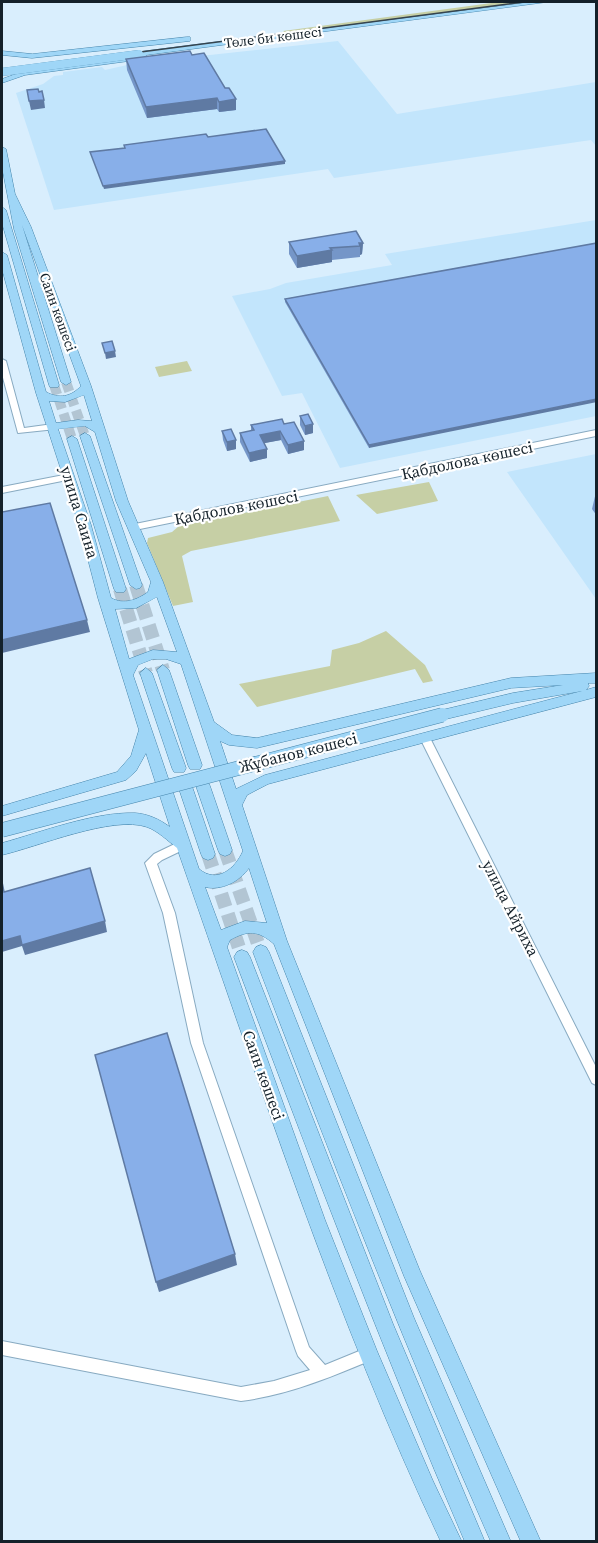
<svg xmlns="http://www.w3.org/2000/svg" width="598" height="1543" font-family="'Source Serif 4',serif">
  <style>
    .built { fill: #c2e5fc }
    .green { fill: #c6cfa5 }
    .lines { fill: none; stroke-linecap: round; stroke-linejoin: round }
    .major-tunnel-far1 { stroke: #b2c5d3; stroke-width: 10; stroke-dasharray: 10 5; stroke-linecap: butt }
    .major-tunnel { stroke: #b2c5d3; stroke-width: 14; stroke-dasharray: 14 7; stroke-linecap: butt }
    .minor-casing { stroke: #88aac1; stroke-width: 2 }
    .major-casing { stroke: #4585ac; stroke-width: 1 }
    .minor { fill: #fff; fill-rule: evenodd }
    .major { fill: #9fd6f7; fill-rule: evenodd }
    .tram { stroke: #36444e; stroke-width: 1.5 }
    .major-bridge-far1-casing { stroke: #4585ac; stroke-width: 8; stroke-linecap: butt }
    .major-bridge-casing { stroke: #4585ac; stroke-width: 15; stroke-linecap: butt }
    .major-bridge-far1 { stroke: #9fd6f7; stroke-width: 8 }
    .major-bridge { stroke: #9fd6f7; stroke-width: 14 }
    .wall { fill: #7596c8 }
    .shaded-wall { fill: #5f7aa3 }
    .building { fill: #88afe9; stroke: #5f7aa3; stroke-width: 1.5 }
    .labels { text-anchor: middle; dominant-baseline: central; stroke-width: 4.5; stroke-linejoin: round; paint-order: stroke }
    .far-street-label { font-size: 14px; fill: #14212a; stroke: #fff }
    .street-label { font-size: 16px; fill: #14212a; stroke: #fff }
  </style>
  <rect width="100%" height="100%" fill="#d9eefd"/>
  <path class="built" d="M338 41 397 114 596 82V146L591 140 334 178 328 169 54 210 16 93 43 84 54 76 63 75V72L102 67 105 70 136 63Z
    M596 220V416L340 468 302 393 282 396 232 296 270 289 286 283 392 265 385 254Z
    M596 454V599L507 472Z"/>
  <path class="green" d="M499 2H532L286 34 283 31Z
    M187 361 192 371 159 377 155 367Z
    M429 482 438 501 377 514 356 495Z
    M328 496 340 521 191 551 182 556 193 602 173 606 147 543 148 538 172 532 179 526Z
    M386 631 425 665 433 681 423 683 415 669 257 707 239 684 330 666 332 650 359 643Z"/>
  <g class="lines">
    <path class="major-tunnel-far1" d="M66 382 85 436
      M54 385 72 439"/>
    <path class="major-tunnel" d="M136 585 163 670
      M120 589 146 673
      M225 850 261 952
      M208 854 242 957"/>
    <g class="minor-casing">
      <path id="minor" d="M2 359 6 361 24 428 53 424 56 425V429L18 433 2 374Z
        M596 430V436L135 530 131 527 135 524Z
        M69 474 72 475V479L2 493V487Z
        M425 734 430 738 596 1067V1085L592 1083 420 738Z
        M183 840 187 842 188 845 187 848 162 860 157 864 175 913 203 1043 309 1347 325 1365 369 1347 374 1349 376 1354 374 1359C331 1377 288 1395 241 1401L2 1355V1341L241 1387 274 1381 310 1370 298 1356 296 1351 191 1043 163 913 145 863 154 854Z"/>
    </g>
    <g class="major-casing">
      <path id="major" d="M532 2H547L146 55 148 57 144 59 25 75 2 83V79L24 71 137 56 135 54 139 52Z
        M187 37H190V41L32 58 2 55V51L32 54Z
        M2 147 6 149 15 194 31 227 91 386 128 501 163 582 214 722 232 735 257 738 511 678 596 673V683H588L589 686 586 690 596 687V697L268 784 247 795 242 805 287 941 420 1271 541 1542H521L404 1276 274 944C258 930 248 930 230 940L227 947 325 1220 377 1351 433 1481 462 1542H441C335 1318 259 1081 177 848 168 841 158 831 147 827 113 815 37 847 2 855V843C42 832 93 812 135 813 148 814 159 819 170 827L146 753 136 771 126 780 2 816V806L117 772 131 756 139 730 98 598 79 525 36 393 2 269V252L7 255 46 392C59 399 71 397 81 386L22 225 71 382 66 385 61 382 14 229 2 167ZM84 395 92 421 78 420 56 423 49 401 65 402ZM85 426 95 432 116 501 151 582 148 592C137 600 124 605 111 598L91 525 58 429ZM157 597 177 652 153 650 129 659 115 609 136 608ZM153 659H166L181 664 243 851C235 869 217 884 199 869L133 675 138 665ZM563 685 513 693 442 710 435 715 442 720 513 703 582 691 265 775 236 789 220 741 229 745 257 748 511 688ZM249 868 267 923 245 921 221 930 205 887C221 891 239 882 249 868Z
        M2 207 6 210 59 385 58 387H50L49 385 2 223Z
        M85 433 90 436 142 585 140 588 136 589 130 585 80 436Z
        M72 436 77 439 126 589 124 592H116L114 589 67 439Z
        M163 665 169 670 202 765 200 769H190L188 765 157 670Z
        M146 668 152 673 186 768 184 772H174L172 768 140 673Z
        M203 781 208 782 210 786 232 850 230 854 225 856 220 854 218 850 196 786 198 782Z
        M186 784 191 785 193 789 215 854 213 858 208 860 203 858 201 854 179 789 181 785Z
        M261 945 266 947 269 952 414 1318 511 1542H491C405 1348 328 1150 253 952L256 947Z
        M242 950 247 952 250 957 393 1324 485 1542H465C382 1349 308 1153 234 957L237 952Z"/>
    </g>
    <use href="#minor" class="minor"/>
    <use href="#major" class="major"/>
    <path class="tram" d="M2 70 524 2"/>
    <g class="major-bridge-far1-casing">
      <path id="major-bridge-far1" d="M2 72 139 54"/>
    </g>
    <g class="major-bridge-casing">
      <path id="major-bridge" d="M2 830 442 715"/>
    </g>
    <use href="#major-bridge-far1" class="major-bridge-far1"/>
    <use href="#major-bridge" class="major-bridge"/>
  </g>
  <path class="wall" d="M126 59 225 88 236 99V110L219 112 217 109 147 118 127 70Z
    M289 242 363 243 362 254 360 255V257L332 260V262L297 268 289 254Z
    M597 243 369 448 285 302V299Z
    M300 416 313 433 305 435 300 425Z
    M284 424 304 441V450L288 454 281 440 264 443 267 458 250 462 240 442V433L251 431V425Z
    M222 431 236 440V449L227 451 223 440Z
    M596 492H597V516L592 509Z"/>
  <path class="shaded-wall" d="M217 98V109L147 118 146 107Z
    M236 99V110L219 112V102Z
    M44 100 45 108 31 110 29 101Z
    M285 161V164L104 189 103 186Z
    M359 243H363L362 254 360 255V246Z
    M332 250V262L297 268V256Z
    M115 351 116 357 106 359 105 353Z
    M597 399V402L369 448V445Z
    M313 424V433L305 435V426Z
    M280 431 281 440 260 444V435Z
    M236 440V449L227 451V442Z
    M304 441V450L288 454V445Z
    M267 449V458L250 462 249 453Z
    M87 620 90 632 2 653V640Z
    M105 921 107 932 25 955 22 946 2 952V941L20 936Z
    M235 1254 237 1265 159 1292 156 1282Z"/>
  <path class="building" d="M190 51 192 55 204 53 225 88H229L236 99 219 102 217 98 146 107 126 59Z
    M38 89 39 92 42 91 44 100 29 101 27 90Z
    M266 129 285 161 103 186 90 152 125 148 124 145 206 134 208 137Z
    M356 231 363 243H359L360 246 330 248 332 250 297 256 289 242Z
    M597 243V399L369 445 285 299Z
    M112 341 115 351 105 353 102 343Z
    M308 414 313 424 305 426 300 416Z
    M282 419 284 424 294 422 304 441 288 445 280 431 260 435 267 449 249 453 240 433 254 430 251 425Z
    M231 429 236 440 227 442 222 431Z
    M50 503 87 620 2 640V512Z
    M90 868 105 921 22 945 20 936 2 941V882L4 892Z
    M167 1033 235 1254 156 1282 95 1055Z"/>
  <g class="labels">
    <g class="far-street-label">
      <text transform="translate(273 37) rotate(-7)">Төле би көшесі</text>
      <text transform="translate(58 312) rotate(70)">Саин көшесі</text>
    </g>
    <g class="street-label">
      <text transform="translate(467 460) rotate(-12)">Қабдолова көшесі</text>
      <text transform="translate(236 507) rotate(-11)">Қабдолов көшесі</text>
      <text transform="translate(80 512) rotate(73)">улица Саина</text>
      <text transform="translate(298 752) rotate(-14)">Жұбанов көшесі</text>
      <text transform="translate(511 908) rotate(63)">улица Айриха</text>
      <text transform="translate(264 1075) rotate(70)">Саин көшесі</text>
    </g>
  </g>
  <rect width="598" height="1543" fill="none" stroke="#14212a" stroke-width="6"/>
</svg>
